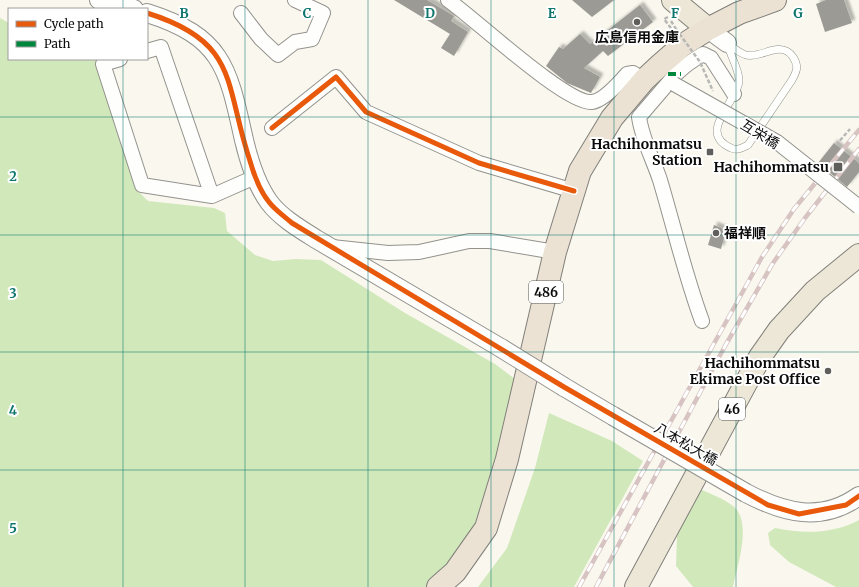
<svg xmlns="http://www.w3.org/2000/svg" width="859" height="587" font-family="Merriweather,'Noto Sans JP',serif">
  <style>
    .forest { fill: #d1e8bb }
    .building { fill: #9c9a94; filter: url(#shadow) }
    .lines { fill: none; stroke-linecap: round; stroke-linejoin: round }
    .service-casing { stroke: #93928d; stroke-width: 8 }
    .minor-casing { stroke: #93928d; stroke-width: 16 }
    .tertiary-casing { stroke: #93928d; stroke-width: 20 }
    .primary-casing { stroke: #807f7a; stroke-width: 24 }
    .trunk-casing { stroke: #807f7a; stroke-width: 24 }
    .path { stroke: #b7b7b5; stroke-width: 2.5; stroke-dasharray: 4 2; stroke-linecap: butt }
    .service { stroke: #fefefc; stroke-width: 7 }
    .minor { stroke: #fefefc; stroke-width: 14 }
    .tertiary { stroke: #fefefc; stroke-width: 18 }
    .primary { stroke: #ece7d6; stroke-width: 22 }
    .trunk { stroke: #ebe2d4; stroke-width: 22 }
    .rail-casing { stroke: #d6c3c2; stroke-width: 4.5 }
    .rail { stroke: #fff; stroke-width: 3; stroke-dasharray: 9; stroke-linecap: butt }
    .minor-bridge-casing { stroke: #93928d; stroke-width: 16; stroke-linecap: butt }
    .tertiary-bridge-casing { stroke: #93928d; stroke-width: 20; stroke-linecap: butt }
    .path-bridge { stroke: #b7b7b5; stroke-width: 2.5; stroke-dasharray: 4 2; stroke-linecap: butt }
    .minor-bridge { stroke: #fefefc; stroke-width: 14 }
    .tertiary-bridge { stroke: #fefefc; stroke-width: 18 }
    .quiet { stroke: #00873e; stroke-width: 4; stroke-dasharray: 8 4; stroke-linecap: butt }
    .cycleway-casing { stroke: #fff; stroke-width: 8 }
    .cycleway { stroke: #e8590c; stroke-width: 5 }
    .grid { fill: none; stroke: #0f766e; stroke-width: 1; stroke-opacity: 0.55 }
    .poi-dot { fill: #5f5e5a; stroke: #fff; stroke-width: 1.5 }
    .labels { text-anchor: middle; dominant-baseline: central; stroke-width: 4; stroke-linejoin: round; paint-order: stroke }
    .shield { fill: #fff; stroke: #545454; stroke-width: 1 }
    .shield-label { font-size: 13px; font-weight: bold; fill: #0b0b0b }
    .poi-label { font-size: 14px; font-weight: bold; fill: #0b0b0b; stroke: #fff; text-anchor: end }
    .street-label { font-size: 14px; fill: #0b0b0b; stroke: #fff }
    .grid-label { font-size: 13px; text-anchor: middle; font-weight: bold; fill: #0f766e; stroke: #fff; stroke-width: 4; stroke-linejoin: round; paint-order: stroke }
  </style>
  <defs>
    <filter id="shadow"><feDropShadow dx="3.5" dy="-3.5" stdDeviation="1" flood-color="#0004"/></filter>
  </defs>
  <rect width="100%" height="100%" fill="#faf8ee"/>
  <path class="forest" d="M0 18 9 23V59H105L135 164 136 189 148 201 214 208 225 213 227 231 255 255 273 261 296 259 321 260 405 313 495 364 519 382 486 513 434 587H0Z
    M549 413 612 441 643 461 574 587H478L507 548 535 468Z
    M700 489C711 494 724 499 733 506 753 522 737 566 733 587H693L676 566 677 536Z
    M859 520V587H836L789 562 770 545 768 533 775 528C803 534 833 534 859 520Z"/>
  <path class="building" d="M394 0H427L454 16 451 21 468 32 454 56 441 48 450 34Z
    M572 0H614L592 17Z
    M826 0H844L852 23 825 32 816 4Z
    M640 5 653 22 608 56 603 51 584 68 600 77 591 93 567 83 546 66 559 47 563 49 580 34 590 44Z
    M834 143 859 163V172L847 187 818 163Z
    M714 225 726 230 721 249 708 245Z"/>
  <g class="lines">
    <g class="service-casing">
      <path id="service" d="M727 43C733 47 739 53 746 55 761 59 781 39 793 57 799 66 797 71 792 80L748 145C742 148 737 151 731 148 695 132 740 100 739 79 738 67 730 55 727 43Z"/>
    </g>
    <g class="minor-casing">
      <path id="minor" d="M448 0C474 18 567 105 592 102 603 101 620 82 627 74L633 73 644 80
        M241 13 261 39 278 55 295 42 312 39 323 13 295 0
        M147 51 161 47 212 196
        M120 59 103 64 142 185 212 196 255 177
        M669 82 639 117C642 139 653 159 660 180 674 227 685 275 702 321
        M674 84 669 82C679 69 690 62 703 54L711 58 734 94
        M272 128 336 77 366 112 479 163 574 191
        M332 247 388 253 419 252 469 241H490L555 252"/>
    </g>
    <g class="tertiary-casing">
      <path id="tertiary" d="M99 0 134 9
        M147 13C223 37 228 68 244 140 249 161 256 184 269 202 280 217 300 229 316 239L501 348
        M708 29 727 43
        M564 387 613 416
        M746 493C784 513 821 523 859 496"/>
    </g>
    <g class="primary-casing">
      <path id="primary" d="M673 0 708 29
        M636 587 760 357 779 330 815 291 859 255"/>
    </g>
    <g class="trunk-casing">
      <path id="trunk" d="M438 587 455 572 486 528 507 459 555 252 580 171 612 118 644 80 660 65 683 45 708 29 739 13 775 0"/>
    </g>
    <path class="path" d="M668 17 664 19 674 32
      M671 21 676 29
      M836 145 850 129
      M858 163 859 162"/>
    <use href="#service" class="service"/>
    <use href="#minor" class="minor"/>
    <use href="#tertiary" class="tertiary"/>
    <use href="#primary" class="primary"/>
    <use href="#trunk" class="trunk"/>
    <g class="rail-casing">
      <path id="rail" d="M579 587 762 257 794 209 859 130
        M596 587 725 346 773 263 805 218 859 149"/>
    </g>
    <use href="#rail" class="rail"/>
    <g class="minor-bridge-casing">
      <path id="minor-bridge" d="M674 84 777 142 859 207"/>
    </g>
    <g class="tertiary-bridge-casing">
      <path id="tertiary-bridge" d="M501 348 564 387
        M613 416 746 493"/>
    </g>
    <path class="path-bridge" d="M676 29 700 62 713 91"/>
    <use href="#minor-bridge" class="minor-bridge"/>
    <use href="#tertiary-bridge" class="tertiary-bridge"/>
    <path class="quiet" d="M668 74H681"/>
    <g class="cycleway-casing">
      <path id="cycleway" d="M147 13C240 42 224 84 250 161 254 175 260 191 269 202 275 210 284 216 292 223L564 387 768 505 799 514 846 505 859 496
        M272 128 336 77 366 112 479 163 574 191"/>
    </g>
    <use href="#cycleway" class="cycleway"/>
  </g>
  <path class="grid" d="M123 0V9M245 0V587M368 0V587M491 0V587M614 0V587M736 0V587M123 59V587M0 117H859M0 235H859M0 352H859M0 470H859"/>
  <g class="poi-dot">
    <circle cx="637" cy="22" r="4"/>
    <rect x="706" y="148" width="8" height="8" rx="2"/>
    <rect x="833" y="162" width="10" height="10" rx="2"/>
    <circle cx="716" cy="233" r="4"/>
    <circle cx="828" cy="371" r="4"/>
  </g>
  <g class="labels">
    <g class="shield">
      <rect x="529" y="281" width="34" height="22" rx="3"/>
      <rect x="719" y="398" width="26" height="22" rx="3"/>
    </g>
    <g class="shield-label">
      <text x="546" y="292">486</text>
      <text x="732" y="409">46</text>
    </g>
    <g class="poi-label">
      <text x="637" y="37" text-anchor="middle">広島信用金庫</text>
      <text x="702" y="144">Hachihonmatsu<tspan x="702" dy="16">Station</tspan></text>
      <text x="829" y="167">Hachihommatsu</text>
      <text x="724" y="233" text-anchor="start">福祥順</text>
      <text x="820" y="363">Hachihommatsu<tspan x="820" dy="16">Ekimae Post Office</tspan></text>
    </g>
    <g class="street-label">
      <text transform="translate(760 134) rotate(31)">互栄橋</text>
      <text transform="translate(686 444) rotate(30)">八本松大橋</text>
    </g>
  </g>
  <g class="grid-label">
    <text x="184" y="18">B</text>
    <text x="307" y="18">C</text>
    <text x="430" y="18">D</text>
    <text x="552" y="18">E</text>
    <text x="675" y="18">F</text>
    <text x="798" y="18">G</text>
    <text x="13" y="181">2</text>
    <text x="13" y="298">3</text>
    <text x="13" y="415">4</text>
    <text x="13" y="533">5</text>
  </g>
  <rect x="8" y="8" width="140" height="52" fill="#ffffff" stroke="#9d9d9d"/>
  <rect x="16" y="21" width="20" height="6" fill="#e8590c" stroke="#9d9d9d"/>
  <text x="44" y="28" font-size="12" fill="#0b0b0b">Cycle path</text>
  <rect x="16" y="41" width="20" height="6" fill="#00873e" stroke="#9d9d9d"/>
  <text x="44" y="48" font-size="12" fill="#0b0b0b">Path</text>
</svg>
